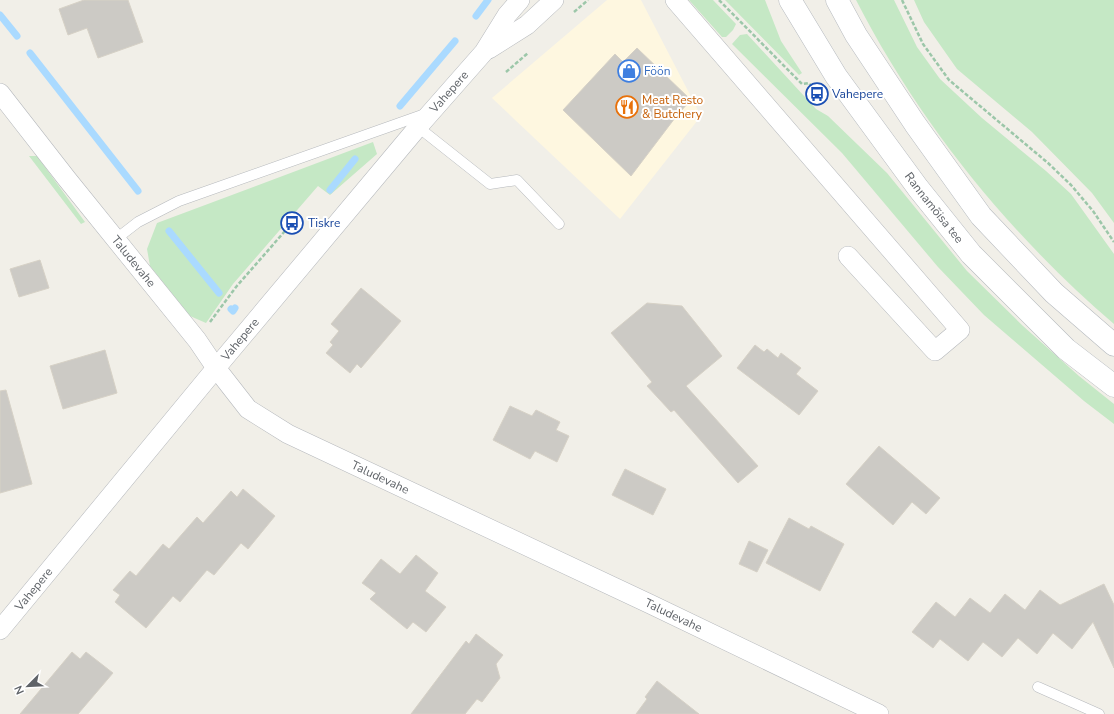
<svg xmlns="http://www.w3.org/2000/svg" width="1114" height="714" font-family="'Nunito Sans',sans-serif">
  <style>
    .commercial { fill: #fef7e0 }
    .green { fill: #c5e8c5 }
    .lines { fill: none; stroke-linecap: round; stroke-linejoin: round }
    .stream { stroke: #aadaff; stroke-width: 7 }
    .building { fill: #cccac5; stroke: #d6d1c6 }
    .lane-casing { stroke: #b5b8bc; stroke-width: 11 }
    .street-casing { stroke: #b5b8bc; stroke-width: 20 }
    .secondary-casing { stroke: #b6babf; stroke-width: 23 }
    .path { stroke: #9cc7a9; stroke-width: 2.5; stroke-dasharray: 4 2; stroke-linecap: butt }
    .lane { stroke: #fff; stroke-width: 10 }
    .street { stroke: #fff; stroke-width: 19 }
    .secondary { stroke: #fff; stroke-width: 22 }
    .labels { text-anchor: middle; dominant-baseline: central; stroke-width: 4; stroke-linejoin: round; paint-order: stroke }
    .shop-label { font-size: 12px; fill: #366cbe; stroke: #fff; text-anchor: start }
    .street-label { font-size: 12px; fill: #5f6368; stroke: #fff }
    .transit-label { font-size: 12px; fill: #164399; stroke: #fff; text-anchor: start }
    .food-label { font-size: 12px; fill: #c56008; stroke: #fff; text-anchor: start }
  </style>
  <rect width="100%" height="100%" fill="#f1efe8"/>
  <path class="commercial" d="M607 0H641L701 116 620 219 492 98Z"/>
  <path class="green" d="M689 0H713L736 24 733 30 726 37H722Z
    M725 0H765L781 41 802 73 799 75Z
    M856 0H894L917 47 940 79 982 118 1046 171 1071 194 1114 254V324C1009 234 919 123 856 0Z
    M914 0H1114V223L1092 193 1032 132 957 69 924 22Z
    M747 34 816 109 828 116 887 173 967 271 1023 326 1079 376 1114 404V424L1084 401 984 315 938 267 842 153 732 44 740 35Z
    M373 142 377 154 330 195 318 186 233 284 206 323 190 316 150 266 147 249 157 223Z
    M29 156H37L85 222 81 224Z"/>
  <g class="lines">
    <path class="stream" d="M0 15 17 36
      M476 16 488 0
      M30 53 138 191
      M400 106 455 41
      M330 190 355 159
      M169 231 219 293
      M231 309 233 311 235 308"/>
  </g>
  <path class="building" d="M84 0H128L143 42 98 58 87 28 68 35 59 9Z
    M637 48 691 100 678 114 631 176 563 110 615 54 623 62Z
    M40 260 49 288 19 297 10 269Z
    M361 288 401 321 361 368 357 364 350 373 326 353 333 345 330 342 339 331 331 324Z
    M647 303 682 306 722 356 686 386 758 466 738 483 674 410 671 412 647 386 652 382 611 333Z
    M755 345 764 352 767 349 778 358 781 353 801 368 796 374 818 391 799 415 737 368Z
    M105 350 117 393 63 409 50 366Z
    M6 390 32 484 0 493V391Z
    M510 406 532 416 536 410 560 422 556 430 569 436 557 462 535 451 530 459 493 440Z
    M879 446 940 498 926 514 912 502 893 525 846 484Z
    M625 469 666 489 653 515 612 495Z
    M243 489 275 516 248 549 241 543 214 575 207 570 180 602 173 596 146 628 115 602 120 595 113 590 130 571 136 576 163 544 169 549 197 517 203 523 231 491 237 497Z
    M789 518 809 529 811 526 844 544 820 591 766 563Z
    M749 541 768 550 757 572 739 564Z
    M416 555 438 573 425 591 446 607 426 632 413 622 407 629 370 599 376 593 362 583 381 559 400 574Z
    M1104 584 1114 605V668L1093 622 1072 649 1053 633 1037 654 1018 638 1002 657 983 642 968 661 940 639 933 648 912 632 936 602 955 617 970 598 990 613 1005 594 1025 610 1040 590 1060 605Z
    M476 634 503 655 496 664 500 678 482 702 477 699 465 714H411L466 641 469 644Z
    M72 652 80 659 86 652 113 673 78 714H20Z
    M657 681 699 714H636L647 699 645 697Z"/>
  <g class="lines">
    <g class="lane-casing">
      <path id="lane" d="M418 127 490 184 517 180 559 224
        M116 239 138 222 179 201 425 114
        M1038 687 1099 714"/>
    </g>
    <g class="street-casing">
      <g id="street">
        <path d="M675 0 960 330 935 351 848 256"/>
        <path d="M489 49 527 25 554 0"/>
        <path id="s1" d="M0 93 67 179 197 340 216 368 248 409 288 434 650 604 879 714"/>
        <path id="s2" d="M0 630 216 368 418 127 484 52 507 15 520 0"/>
      </g>
    </g>
    <g class="secondary-casing">
      <g id="secondary">
        <path id="s3" d="M790 0 836 76 918 188 971 254 1066 349 1114 386"/>
        <path d="M837 0 856 35 915 124 981 216 1054 293 1114 345"/>
      </g>
    </g>
    <path class="path" d="M719 0 802 84 809 83 817 94
      M902 0 923 44 949 80 1048 163 1071 185 1093 211 1114 242
      M574 12 588 0
      M506 72 528 53
      M210 322 236 287 292 223"/>
    <use href="#lane" class="lane"/>
    <use href="#street" class="street"/>
    <use href="#secondary" class="secondary"/>
  </g>
  <defs>
    <g id="shop-ring" transform="scale(1.15)"><circle r="9.5" fill="#fff" stroke="#3f7fe0" stroke-width="1.5"/><path d="M-5-2.5h2.3a2.7 3.5 0 0 1 5.4 0H5L5.5 6h-11ZM-1.5-2.5h3a1.5 2.3 0 0 0-3 0Z" fill="#3f7fe0"/></g>
    <g id="bus-ring" transform="scale(1.15)"><circle r="9.5" fill="#fff" stroke="#1a4fb4" stroke-width="1.5"/><path d="M-5-6H5V4H4V6H2V4H-2V6H-4V4H-5ZM-3.5-4V0h7V-4ZM-3.5 1.2v1.5H-2V1.2ZM2 1.2v1.5H3.5V1.2Z" fill="#1a4fb4"/></g>
    <g id="restaurant-ring" transform="scale(1.15)"><circle r="9.5" fill="#fff" stroke="#e8710a" stroke-width="1.5"/><path d="M-5-6h1v4h1v-4h1v4h1v-4h1v5L-1.5 .5V6h-2V.5L-5-1ZM5-6V6H3V1.5H1.5Q1.5-4 5-6Z" fill="#e8710a"/></g>
  </defs>
  <g fill-rule="evenodd">
    <use href="#shop-ring" x="629" y="71"/>
    <use href="#bus-ring" x="817" y="94"/>
    <use href="#restaurant-ring" x="627" y="107"/>
    <use href="#bus-ring" x="292" y="223"/>
  </g>
  <g class="labels">
    <g class="shop-label">
      <text x="644" y="71">Föön</text>
    </g>
    <g class="street-label">
      <text stroke="none"><textPath href="#s2" startOffset="701">Vahepere</textPath></text>
      <text stroke="none"><textPath href="#s3" startOffset="253">Rannamõisa tee</textPath></text>
      <text stroke="none"><textPath href="#s1" startOffset="215">Taludevahe</textPath></text>
      <text stroke="none"><textPath href="#s2" startOffset="377">Vahepere</textPath></text>
      <text stroke="none"><textPath href="#s1" startOffset="551">Taludevahe</textPath></text>
      <text stroke="none"><textPath href="#s2" startOffset="53">Vahepere</textPath></text>
      <text stroke="none"><textPath href="#s1" startOffset="875">Taludevahe</textPath></text>
    </g>
    <g class="transit-label">
      <text x="832" y="94">Vahepere</text>
      <text x="308" y="223">Tiskre</text>
    </g>
    <g class="food-label">
      <text x="642" y="100">Meat Resto<tspan x="642" dy="14">&amp; Butchery</tspan></text>
    </g>
  </g>
  <g transform="translate(28 686) rotate(246)" stroke="#ffffff" stroke-width="3" paint-order="stroke">
  <path d="M0-3L7 15L0 10L-7 15Z" fill="#5f6368"/>
  <text y="-6" font-size="11" font-weight="bold" text-anchor="middle" fill="#5f6368">N</text>
  </g>
</svg>
